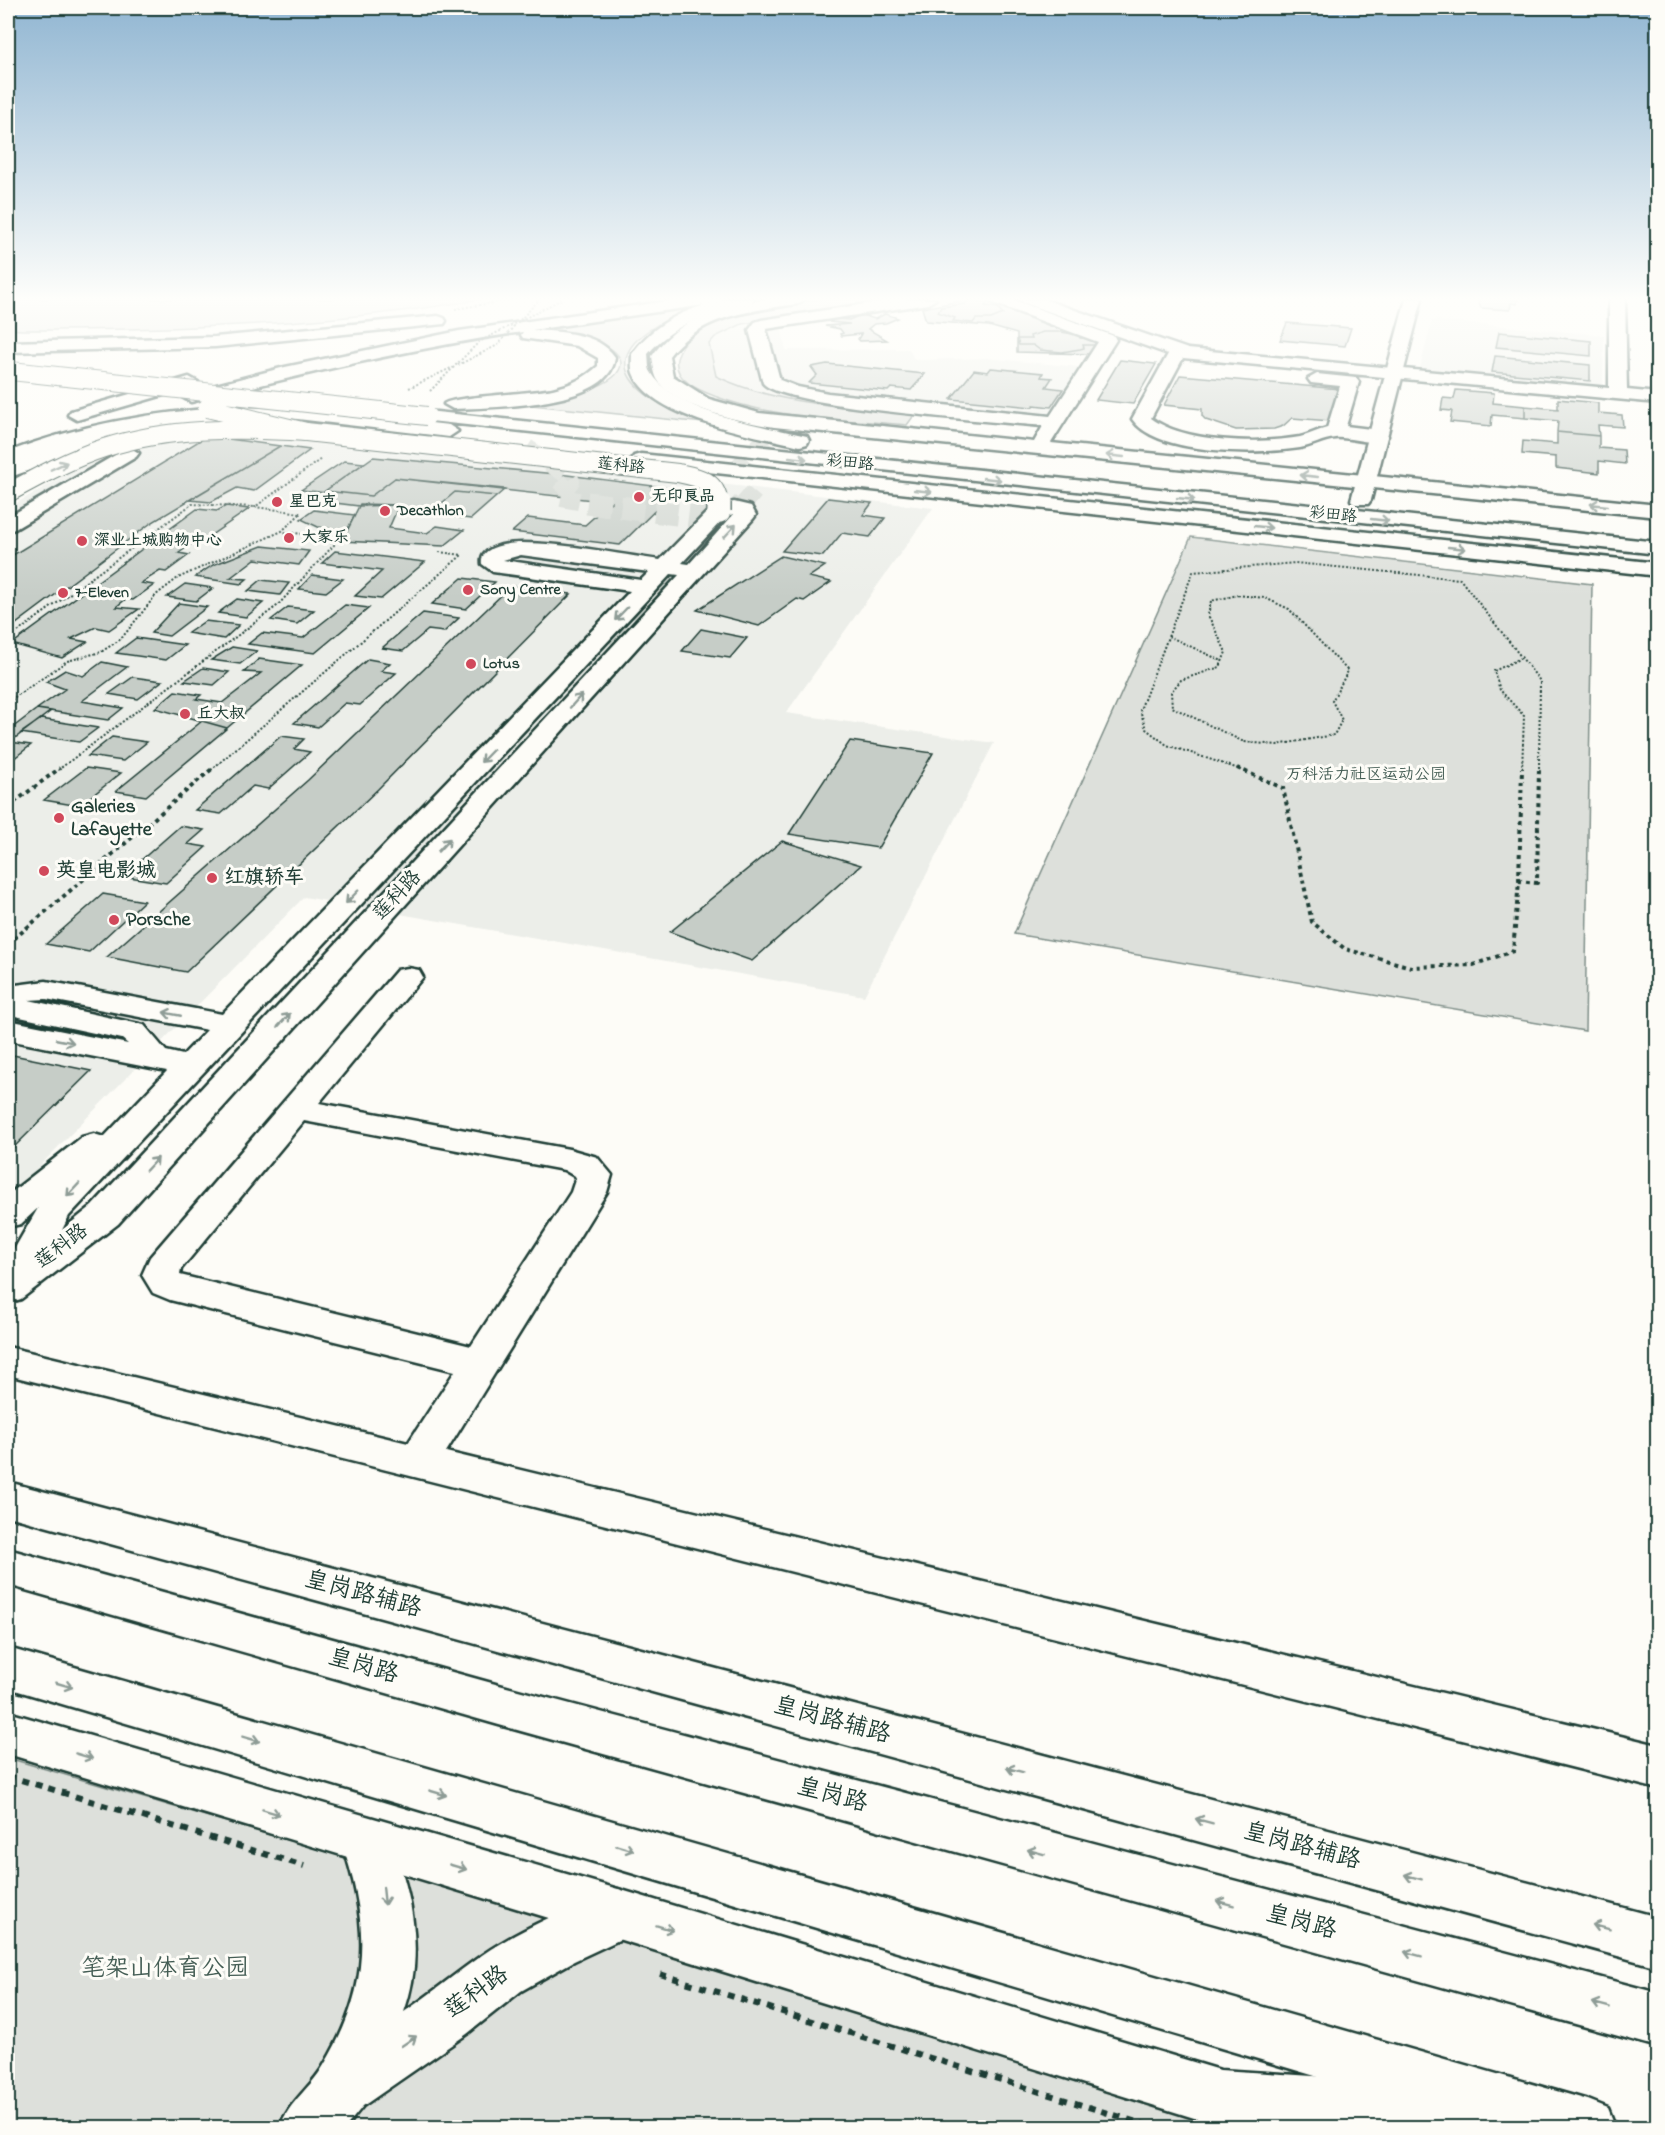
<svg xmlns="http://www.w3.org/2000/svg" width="1665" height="2135" font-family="'Indie Flower','LXGW WenKai TC',sans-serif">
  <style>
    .built { fill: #eceee9 }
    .green { fill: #dde0db; stroke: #7e8e88; stroke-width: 1.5 }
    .building { fill: #c6cdc7; stroke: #1f3d34; stroke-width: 1.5 }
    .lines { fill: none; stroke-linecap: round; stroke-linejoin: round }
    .minor-tunnel-far1 { stroke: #d1d6d0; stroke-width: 18; stroke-dasharray: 18 9; stroke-linecap: butt }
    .minor-tunnel { stroke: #d1d6d0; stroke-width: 23; stroke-dasharray: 23 11; stroke-linecap: butt }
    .minor-casing { stroke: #1f3d34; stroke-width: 5 }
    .major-casing { stroke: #1f3d34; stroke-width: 5 }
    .highway-casing { stroke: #1f3d34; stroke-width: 5 }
    .path-far2 { stroke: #1f3d34; stroke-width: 2; stroke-dasharray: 2 2; stroke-linecap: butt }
    .path-far1 { stroke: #1f3d34; stroke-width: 4; stroke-dasharray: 4 4; stroke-linecap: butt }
    .path { stroke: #1f3d34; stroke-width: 6; stroke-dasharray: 7 7; stroke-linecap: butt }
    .minor { fill: #fdfcf7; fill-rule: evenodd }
    .major { fill: #fdfcf7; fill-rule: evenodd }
    .highway { fill: #fdfcf7; fill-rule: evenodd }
    .minor-bridge-far1-casing { stroke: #1f3d34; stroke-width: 20; stroke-linecap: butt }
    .minor-bridge-casing { stroke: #1f3d34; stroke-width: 26; stroke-linecap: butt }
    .major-bridge-casing { stroke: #1f3d34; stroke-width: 20; stroke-linecap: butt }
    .path-bridge { stroke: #1f3d34; stroke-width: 2; stroke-dasharray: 2 2; stroke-linecap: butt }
    .minor-bridge-far1 { stroke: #fdfcf7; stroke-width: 18 }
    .minor-bridge { stroke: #fdfcf7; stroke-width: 23 }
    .major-bridge { stroke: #fdfcf7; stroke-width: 18 }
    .oneway { stroke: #8e9c96 }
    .poi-dot { fill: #d1495b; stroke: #fdfcf7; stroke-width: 2 }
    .labels { text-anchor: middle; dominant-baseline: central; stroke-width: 6; stroke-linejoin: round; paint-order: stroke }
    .far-street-label { font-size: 16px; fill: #1f3d34; stroke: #fdfcf7 }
    .far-poi-label { font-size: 16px; font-weight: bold; fill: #1f3d34; stroke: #fdfcf7; text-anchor: start }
    .far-park-label { font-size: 16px; fill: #455e55; stroke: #fdfcf7 }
    .poi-label { font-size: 20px; font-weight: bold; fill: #1f3d34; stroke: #fdfcf7; text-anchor: start }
    .street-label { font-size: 20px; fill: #1f3d34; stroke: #fdfcf7 }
    .near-street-label { font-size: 24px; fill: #1f3d34; stroke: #fdfcf7 }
    .near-park-label { font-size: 24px; fill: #455e55; stroke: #fdfcf7 }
  </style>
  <rect width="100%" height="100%" fill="#fdfcf7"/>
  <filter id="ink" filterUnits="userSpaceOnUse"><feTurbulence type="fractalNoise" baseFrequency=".0167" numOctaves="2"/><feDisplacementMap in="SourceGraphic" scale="12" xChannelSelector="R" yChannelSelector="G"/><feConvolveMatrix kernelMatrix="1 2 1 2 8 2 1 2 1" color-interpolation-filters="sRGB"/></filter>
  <g filter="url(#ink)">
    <path class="built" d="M779 317 786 350 909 349 914 359 921 360 987 358 1100 369 1062 428 842 407 778 396 731 383 716 376 709 345 715 337 742 324Z
      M1432 320 1604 335 1603 385 1420 368Z
      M251 431 933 508 786 713 994 743 864 996 304 897 8 1198V508L88 462 132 447Z"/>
    <path class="green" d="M8 299H483C331 325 176 330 22 330L8 329Z
      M822 299H896L742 324 715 337 709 344 716 376C776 405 849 407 915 414L907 425C844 419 776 419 717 397 701 391 673 381 677 359 687 312 783 305 822 299Z
      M708 304C602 338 596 384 704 423L522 404C542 400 621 391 621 363 620 352 607 346 598 342 574 332 545 333 520 330Z
      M1191 537 1592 584 1585 1031 1014 934Z
      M8 1758 817 1996 1243 2127H8Z"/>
    <path class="building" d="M971 299H988L1100 340 1089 354 1017 352V334L989 326 926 321 922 308Z
      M1478 299H1518L1517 304 1511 303 1510 310 1481 308Z
      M968 300 988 302 985 306 998 308 1003 314 991 319H976L973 323 953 321 955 318 938 312 941 307 965 304Z
      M885 314 898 318 886 323 874 324 868 329 887 340 860 341 858 339 861 334 841 336 840 334 843 333 840 329 825 326 850 324 829 322 836 319 849 320 861 315 875 319Z
      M1287 323 1351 328 1345 346 1280 340Z
      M1043 332H1061L1079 335 1080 338H1094L1097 345H1083L1084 348 1080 349 1062 352 1040 350 1033 345H1019L1017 339H1031L1030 336Z
      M1499 332 1591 341V356L1496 347Z
      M1495 356 1590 365V381L1492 372Z
      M1120 360 1156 364 1133 404 1096 400Z
      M827 364 925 374 911 390 891 388 888 391 809 383 817 375 811 367Z
      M991 368 1043 373 1041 377 1052 378 1046 387 1063 389 1051 407 1034 405 1032 407 951 399 974 370 988 372Z
      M1180 375 1317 387 1340 389 1331 421 1292 418 1283 426 1274 429 1236 430 1206 420 1202 416V409L1164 405Z
      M1456 390 1494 393 1493 403 1525 406V418L1492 415 1491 426 1450 422 1452 411 1441 410 1443 398 1454 399Z
      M1558 399 1598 403V413L1622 415 1623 427 1598 425 1599 436 1557 432 1558 421 1525 418V406L1558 409Z
      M1557 432 1599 436V448L1624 450 1625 464 1599 461V473L1556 468V457L1522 454 1523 441 1557 444Z
      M207 436 280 446 151 523 8 630V558Z
      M280 446 310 450 254 491 237 488 211 502 189 500Z
      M373 457 567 475 677 489 620 545 512 532 528 518 585 525 611 502 395 478 371 496 325 491Z
      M344 461 364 463 325 491 371 496 395 478 505 489 497 496 455 492 429 514 397 510 399 505 359 506 327 502V493L301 490Z
      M455 492 497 496 471 519 429 514Z
      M828 498 872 503 863 515 885 518 870 537 842 533 823 556 782 551Z
      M360 504 399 505 389 528 427 533 437 526 464 530 444 546 342 541Z
      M226 506 249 509 198 544 193 543 179 553 189 555 166 572 160 571 141 583 154 585 133 600 126 599 116 607 139 609 109 630 96 627 71 639 87 642 62 658 12 644 197 509 217 511Z
      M314 510 355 515 347 531 318 527 301 519Z
      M262 546 309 551 299 565 255 559 230 578 247 579 241 584 195 577 213 565Z
      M335 551 425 562 381 599 355 596 382 571 322 563Z
      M781 556 825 566 809 577 831 582 804 601 797 599 759 626 697 610Z
      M312 575 343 579 326 592 299 589Z
      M462 578 495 582 466 609 432 604Z
      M261 580 289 583 280 595 248 591Z
      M185 584 213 588 196 601 167 597Z
      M511 586 571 594 378 789 186 972 107 957 308 780Z
      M237 599 263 603 246 617 218 613Z
      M179 603 207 607 169 636 151 633Z
      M345 605 369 608 315 653 248 644 262 633 303 638Z
      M288 607 314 610 297 624 271 620Z
      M423 613 459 618 444 632 428 630 403 651 382 648Z
      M205 621 239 625 224 639 188 633Z
      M701 629 747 638 730 658 682 651Z
      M136 638 185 645 166 660 116 653Z
      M232 647 257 651 240 664 211 660Z
      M259 659 302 665 227 728 155 708 175 691 201 695 196 699 222 703 261 673 244 672Z
      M368 659 390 663 381 671 396 673 360 705 345 703 318 727 294 723Z
      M102 662 127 667 82 701 123 708 108 720 37 709 65 689 46 682 65 670 83 676Z
      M203 668 229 672 214 685 184 681Z
      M133 677 162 681 138 699 109 694Z
      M37 709 51 711 10 742 31 745 8 763V731Z
      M41 719 98 728 79 742 21 733Z
      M202 721 227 728 146 796 116 791Z
      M281 736 304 739 294 749 310 752 268 789 253 786 221 814 195 810Z
      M112 737 147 742 123 761 88 756Z
      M850 741 933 753 878 848 789 834Z
      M86 768 121 773 79 806 44 800Z
      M180 826 204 830 188 844 206 847 166 883 123 876Z
      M782 841 861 865 752 961 670 932Z
      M103 894 144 901 89 952 46 944Z
      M8 1054 91 1071 8 1153Z"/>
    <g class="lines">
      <path class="minor-tunnel-far1" d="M527 448 566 474 571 481 557 497 599 505
        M734 471 783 422
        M743 505 754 492"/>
      <path class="minor-tunnel" d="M587 503 717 519
        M613 646 744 503"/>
      <g class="minor-casing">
        <path id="minor" d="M766 299H805L797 304C750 311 700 316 669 356L673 376 709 399 759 413 1034 442 1043 426C1002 422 780 407 763 383L749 330 755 322 761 320 898 299H936L928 304 766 329 780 380 798 387 828 393 1050 416 1098 342 991 302 989 299H1011L1114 336 1116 340 1051 443 1658 505V517L774 427C744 422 673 408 657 379 654 373 653 363 652 356 678 318 722 306 766 299Z
          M1020 299H1043L1188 349 1609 388V299H1625L1627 390 1658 393V403L1183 358 1151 418C1184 443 1260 444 1300 437 1309 435 1318 430 1327 428L1340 386 1311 383 1308 379 1317 374 1356 378 1359 382 1346 426 1379 430 1388 436C1380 449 1349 436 1335 438 1323 439 1312 446 1300 448 1260 454 1157 456 1132 419L1168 354 1022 302Z
          M226 413H259L268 419 259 425C196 424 136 431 77 451 54 458 31 472 8 477V464C78 434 150 417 226 413Z
          M129 447 139 453 136 457 15 529 8 531V517Z
          M641 454 1658 563V576L634 464 631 460 634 456Z
          M734 502 751 506 756 515 753 519 118 1224 21 1299 8 1303V1260L38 1208 21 1224 8 1227V1195L82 1137 94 1134 104 1137 167 1071 8 1040V1020L128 1044 122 1039 15 1016 10 1009 14 1003 8 1004V986L46 981 222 1014 630 591 493 572 482 564C479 546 509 543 522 543 565 543 617 554 660 560L712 507ZM734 514 689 564 682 563 726 516ZM521 555 649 572 641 580 503 560ZM671 574 679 575 92 1206 62 1230 69 1216ZM46 999 207 1030 183 1055 166 1051 144 1025 29 1000Z
          M408 968 419 970 423 977 319 1103 569 1149 597 1157 612 1175 607 1192 446 1452 1658 1745V1789L8 1375V1347L408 1443 455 1371 170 1300 153 1293 142 1275 150 1257 397 970ZM304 1121 564 1170 576 1177 571 1192 471 1346 180 1275 181 1269Z
          M366 1817 384 1824C410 1883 427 1949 404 2012 431 1994 456 1973 482 1955 523 1927 572 1907 618 1889L636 1896 644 1914 636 1932 574 1961 521 1991 467 2034 363 2106 345 2128H279C291 2099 310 2089 324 2065 371 1987 370 1924 341 1840L348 1824Z"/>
      </g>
      <g class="major-casing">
        <path id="major" d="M682 299H754L752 302C713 312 674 322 648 354 649 360 648 368 651 372 676 415 763 425 807 436L809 440 807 444 800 446C757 436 651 419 633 373 631 368 632 359 632 354 650 328 675 314 705 305L532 330C560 332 598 332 615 357 611 408 491 407 453 409L444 404C449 397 536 393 553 389 570 385 585 378 598 366V358L577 346 523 338 521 335 523 332C411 348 301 375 191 402L182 397 185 393 285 367 459 331Z
          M1406 299H1422L1371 500 1368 504H1354L1351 500Z
          M438 316 444 318 446 321 444 324 215 347 8 352V342L215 337Z
          M189 377 198 382 195 386 77 420 68 415 71 411Z
          M236 407 316 410 449 425 458 431 449 437 289 418 211 419 112 433 53 448 8 465V452C80 424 158 411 236 407Z
          M427 411 1658 542V554L421 420 418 416Z
          M8 1482 1658 1917V1967L8 1516Z
          M8 1712 618 1889 1220 2070 1481 2087 1501 2095 1509 2115 1504 2128 1220 2126 618 1939 8 1754Z"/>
      </g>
      <g class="highway-casing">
        <path id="highway" d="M8 1549 499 1685 1658 1993V2047L499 1725 8 1585Z
          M8 1648 1588 2100 1608 2108 1616 2128H1490L8 1688Z"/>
      </g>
      <path class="path-far2" d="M455 309 517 299
        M439 552 462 555
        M1238 595 1265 598 1289 609 1348 671 1332 701 1342 720 1334 735 1277 745 1244 742 1172 707 1171 692 1181 680 1220 667 1226 652 1208 615 1211 601Z
        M1168 636 1222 661
        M8 639 192 504 255 507
        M1521 658 1494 671 1500 690 1524 716 1522 770
        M8 702 67 661 101 652 121 639 156 595 178 578 282 531 301 513 255 507 321 459
        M58 770 277 606 334 545 323 536 283 532
        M211 770 462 555
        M1242 770 1167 745 1146 729 1140 710 1193 572 1295 563 1460 579 1540 681 1539 770"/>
      <path class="path-far1" d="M1237 768 1283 788 1312 922 1345 949 1411 967 1473 965 1513 951 1519 881 1537 883 1539 768
        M8 807 60 768
        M1519 881 1522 768
        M8 944 213 768"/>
      <path class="path" d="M8 1776 304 1866
        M660 1974 1156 2128"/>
      <use href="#minor" class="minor"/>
      <use href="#major" class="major"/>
      <use href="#highway" class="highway"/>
      <g class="minor-bridge-far1-casing">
        <path id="minor-bridge-far1" d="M8 493C39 476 70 459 104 448 169 427 239 428 306 432L678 473C698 477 717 480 719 505"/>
      </g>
      <g class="minor-bridge-casing">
        <path id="minor-bridge" d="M719 503V511"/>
      </g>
      <g class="major-bridge-casing">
        <path id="major-bridge" d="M11 371 427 416
          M207 408 306 432"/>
      </g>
      <path class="path-bridge" d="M520 320 540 299
        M458 365 498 345 515 325
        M409 388 451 368
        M430 391 479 342 562 299"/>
      <use href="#minor-bridge-far1" class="minor-bridge-far1"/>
      <use href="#minor-bridge" class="minor-bridge"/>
      <use href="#major-bridge" class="major-bridge"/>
    </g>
    <defs><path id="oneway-shaft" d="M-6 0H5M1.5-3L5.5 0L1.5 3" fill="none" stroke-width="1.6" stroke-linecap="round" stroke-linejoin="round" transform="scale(1.5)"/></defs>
    <g class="oneway">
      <use href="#oneway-shaft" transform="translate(1115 456) rotate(-174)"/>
      <use href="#oneway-shaft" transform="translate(798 458) rotate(6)"/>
      <use href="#oneway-shaft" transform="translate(59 466) rotate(-24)"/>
      <use href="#oneway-shaft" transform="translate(1309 476) rotate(-174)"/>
      <use href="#oneway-shaft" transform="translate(992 479) rotate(6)"/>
      <use href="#oneway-shaft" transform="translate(923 491) rotate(6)"/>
      <use href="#oneway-shaft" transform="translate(1186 499) rotate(6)"/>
      <use href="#oneway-shaft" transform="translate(1599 505) rotate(-174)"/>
      <use href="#oneway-shaft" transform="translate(1380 520) rotate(6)"/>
      <use href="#oneway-shaft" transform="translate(1263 527) rotate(6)"/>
      <use href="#oneway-shaft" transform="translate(730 531) rotate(-47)"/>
      <use href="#oneway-shaft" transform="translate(1457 548) rotate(6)"/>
      <use href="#oneway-shaft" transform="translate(621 614) rotate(134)"/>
      <use href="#oneway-shaft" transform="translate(576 701) rotate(-48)"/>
      <use href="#oneway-shaft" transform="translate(487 756) rotate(134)"/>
      <use href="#oneway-shaft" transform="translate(444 845) rotate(-47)"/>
      <use href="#oneway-shaft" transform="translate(352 897) rotate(134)"/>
      <use href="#oneway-shaft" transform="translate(172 1014) rotate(-169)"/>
      <use href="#oneway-shaft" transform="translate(284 1020) rotate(-47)"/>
      <use href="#oneway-shaft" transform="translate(65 1041) rotate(11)"/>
      <use href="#oneway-shaft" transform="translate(152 1164) rotate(-47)"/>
      <use href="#oneway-shaft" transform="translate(73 1190) rotate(133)"/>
      <use href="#oneway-shaft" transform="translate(64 1685) rotate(16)"/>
      <use href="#oneway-shaft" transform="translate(251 1739) rotate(16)"/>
      <use href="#oneway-shaft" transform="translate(84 1756) rotate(17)"/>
      <use href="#oneway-shaft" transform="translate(1015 1770) rotate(-165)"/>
      <use href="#oneway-shaft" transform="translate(438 1793) rotate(16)"/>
      <use href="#oneway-shaft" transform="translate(271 1812) rotate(17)"/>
      <use href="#oneway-shaft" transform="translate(1204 1821) rotate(-165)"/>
      <use href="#oneway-shaft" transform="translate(625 1848) rotate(16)"/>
      <use href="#oneway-shaft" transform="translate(1036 1852) rotate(-165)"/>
      <use href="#oneway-shaft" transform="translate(458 1867) rotate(16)"/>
      <use href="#oneway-shaft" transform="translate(1413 1877) rotate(-165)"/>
      <use href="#oneway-shaft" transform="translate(384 1896) rotate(84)"/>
      <use href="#oneway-shaft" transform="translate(1225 1903) rotate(-165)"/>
      <use href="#oneway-shaft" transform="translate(1601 1927) rotate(-165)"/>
      <use href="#oneway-shaft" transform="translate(665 1928) rotate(17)"/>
      <use href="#oneway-shaft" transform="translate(1413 1954) rotate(-165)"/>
      <use href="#oneway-shaft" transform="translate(1601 2005) rotate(-165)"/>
      <use href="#oneway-shaft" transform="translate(409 2041) rotate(-34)"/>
    </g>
  </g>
  <linearGradient id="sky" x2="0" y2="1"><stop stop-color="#91b6d2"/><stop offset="0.5" stop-color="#fefefb"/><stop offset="1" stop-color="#fefefb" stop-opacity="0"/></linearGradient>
  <rect width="1665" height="598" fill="url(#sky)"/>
  <g class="poi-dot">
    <circle cx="639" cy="497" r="6"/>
    <circle cx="277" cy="502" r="6"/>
    <circle cx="385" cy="511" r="6"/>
    <circle cx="289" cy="538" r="6"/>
    <circle cx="82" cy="541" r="6"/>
    <circle cx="468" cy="590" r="6"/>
    <circle cx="63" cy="593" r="6"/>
    <circle cx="471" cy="664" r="6"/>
    <circle cx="185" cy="714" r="6"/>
    <circle cx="59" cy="818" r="6"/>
    <circle cx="44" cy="871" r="6"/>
    <circle cx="212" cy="878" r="6"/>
    <circle cx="114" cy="920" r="6"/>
  </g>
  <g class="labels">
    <g class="far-street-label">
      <text transform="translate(850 463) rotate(6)">彩田路</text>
      <text transform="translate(621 466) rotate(6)">莲科路</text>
      <text transform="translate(1333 515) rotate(6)">彩田路</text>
    </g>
    <g class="far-poi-label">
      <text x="651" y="497">无印良品</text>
      <text x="289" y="502">星巴克</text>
      <text x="397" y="511">Decathlon</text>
      <text x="301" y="538">大家乐</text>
      <text x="94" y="541">深业上城购物中心</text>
      <text x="480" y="590">Sony Centre</text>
      <text x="75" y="593">7-Eleven</text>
      <text x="483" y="664">Lotus</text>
      <text x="197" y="714">丘大叔</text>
    </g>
    <g class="far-park-label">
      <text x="1366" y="775">万科活力社区运动公园</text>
    </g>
    <g class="poi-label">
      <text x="71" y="807">Galeries<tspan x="71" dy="23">Lafayette</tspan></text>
      <text x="56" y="871">英皇电影城</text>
      <text x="224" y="878">红旗轿车</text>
      <text x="126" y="920">Porsche</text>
    </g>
    <g class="street-label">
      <text transform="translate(398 896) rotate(-47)">莲科路</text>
      <text transform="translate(62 1247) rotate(-37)">莲科路</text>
    </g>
    <g class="near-street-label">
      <text transform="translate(363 1595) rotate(15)">皇岗路辅路</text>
      <text transform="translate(363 1667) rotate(16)">皇岗路</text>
      <text transform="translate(832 1721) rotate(15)">皇岗路辅路</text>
      <text transform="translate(832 1796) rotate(15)">皇岗路</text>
      <text transform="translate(1302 1847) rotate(15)">皇岗路辅路</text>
      <text transform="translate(1301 1923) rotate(15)">皇岗路</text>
      <text transform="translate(477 1993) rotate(-36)">莲科路</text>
    </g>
    <g class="near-park-label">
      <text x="165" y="1969">笔架山体育公园</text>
    </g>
  </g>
  <rect width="1665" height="2135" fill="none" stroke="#fdfcf7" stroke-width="30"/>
  <rect x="15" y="15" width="1635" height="2105" fill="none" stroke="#1f3d34" stroke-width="2" filter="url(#ink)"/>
</svg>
